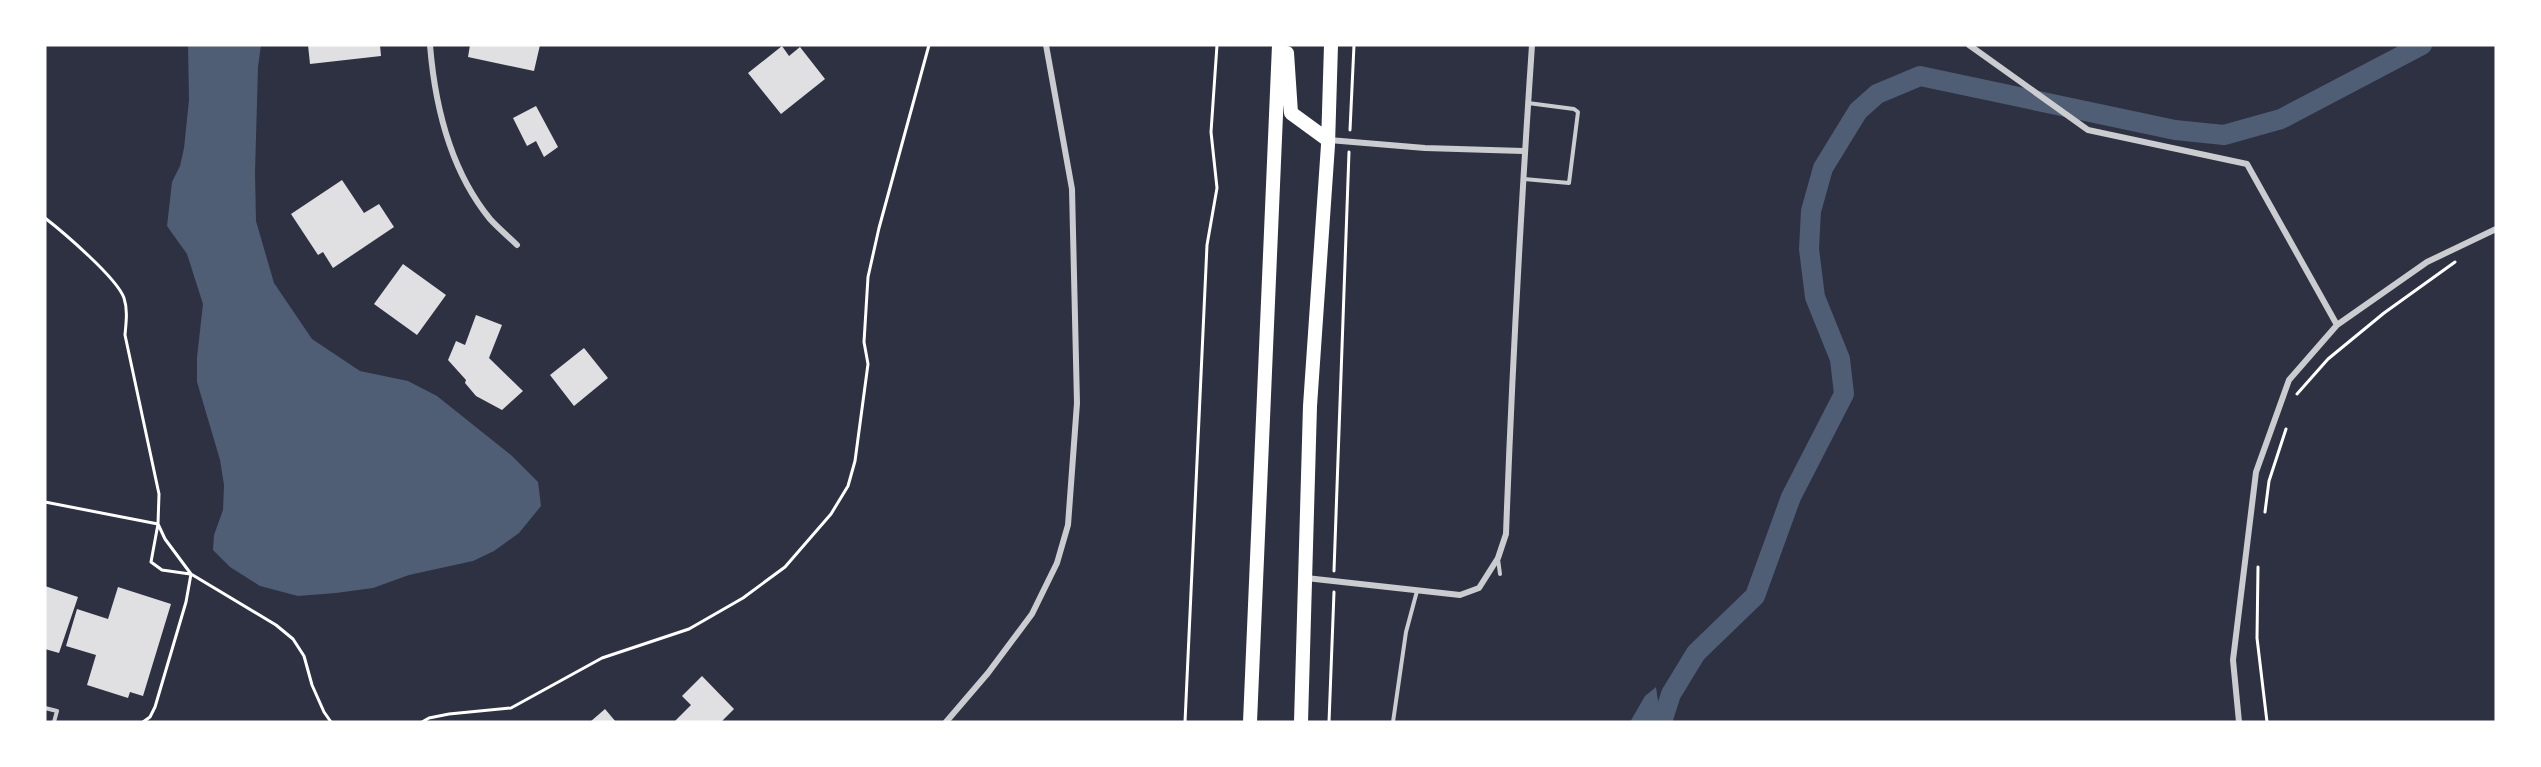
<svg xmlns="http://www.w3.org/2000/svg" width="2541" height="767" font-family="Signika,sans-serif">
  <style>
    .water { fill: #4f5d75 }
    .lines { fill: none; stroke-linecap: round; stroke-linejoin: round }
    .canal { stroke: #4f5d75; stroke-width: 20 }
    .building { fill: #e0e0e3 }
    .path { stroke: #fff; stroke-width: 3 }
    .service { stroke: #caccd0; stroke-width: 4 }
    .minor { stroke: #caccd0; stroke-width: 6 }
    .trunk { stroke: #fff; stroke-width: 14 }
  </style>
  <rect width="100%" height="100%" fill="#2d3142"/>
  <path class="water" d="M188 45H261L258 67 255 173 256 221 274 283 312 339 360 371 408 381 437 396 511 455 538 482 541 506 519 533 494 551 473 561 409 575 373 588 336 593 298 596 260 586 230 567 213 550 214 535 223 510 224 485 220 460 197 382V357L203 304 187 254 167 226 172 182 180 166 184 148 189 100Z
    M1656 687 1658 701 1657 722H1630L1645 696Z"/>
  <g class="lines">
    <path class="canal" d="M1662 722 1671 694 1696 653 1755 596 1791 497 1844 394 1840 359 1815 297 1809 249 1811 211 1823 168 1858 111 1877 94 1920 76 2175 130 2224 135 2281 119 2422 45"/>
  </g>
  <path class="building" d="M308 45H380L381 56 310 64Z
    M470 45H540L534 71 468 57Z
    M782 46 789 56 800 47 825 79 781 114 748 73Z
    M536 106 558 147 544 157 536 141 527 146 513 118Z
    M342 180 364 213 379 204 394 227 333 268 323 252 318 255 291 214Z
    M403 264 446 295 417 335 374 304Z
    M476 315 502 325 489 358 523 391 502 410 476 396 465 383 466 380 448 360 456 341 465 345Z
    M584 348 608 378 574 406 550 375Z
    M45 586 78 597 59 653 45 649Z
    M118 587 171 604 143 696 130 692 128 698 87 685 96 655 66 646 77 609 108 619Z
    M702 676 734 709 721 722H674L691 705 682 696Z
    M605 709 616 722H590Z"/>
  <g class="lines">
    <path class="path" d="M1350 130 1354 45
      M45 218C63 232 117 278 124 298 128 310 126 323 125 335L159 494 158 524 165 539 191 574 276 625 293 639 304 656 312 685 324 712 331 722
      M2297 394 2328 359 2384 313 2455 262
      M45 502 158 524 151 562 162 570 190 574
      M2265 512 2269 481 2286 429
      M2258 567 2257 638 2267 722
      M1334 571 1349 152
      M143 722 150 717 155 707 186 602 191 574
      M422 722 429 718 449 714 511 708 602 658 689 629 743 598 785 567 831 514 848 486 855 461 868 364 864 342 868 277 879 228 929 45
      M1185 722 1207 245 1217 188 1211 132 1217 45
      M1329 722 1334 592"/>
    <path class="service" d="M1523 179 1569 183 1578 112 1574 109 1528 103
      M1498 559 1500 574
      M45 708 57 711 54 722
      M1393 722 1406 632 1417 591"/>
    <path class="minor" d="M430 45C435 107 450 170 490 219 498 228 508 236 517 245
      M1969 45 2088 130 2247 164 2337 325
      M1329 140 1425 148 1523 151
      M1306 578 1460 595 1479 588 1498 558 1506 534C1512 370 1521 208 1532 45
      M946 722 988 673 1032 614 1057 563 1068 525 1077 403 1072 189 1046 45
      M2239 722 2233 660 2256 472 2289 380 2337 325 2427 262 2496 229"/>
    <path class="trunk" d="M1287 53 1291 113 1328 140
      M1250 722 1279 45
      M1301 722 1310 406 1328 145 1331 45"/>
  </g>
  <rect width="2541" height="767" fill="none" stroke="#ffffff" stroke-width="93"/>
</svg>
